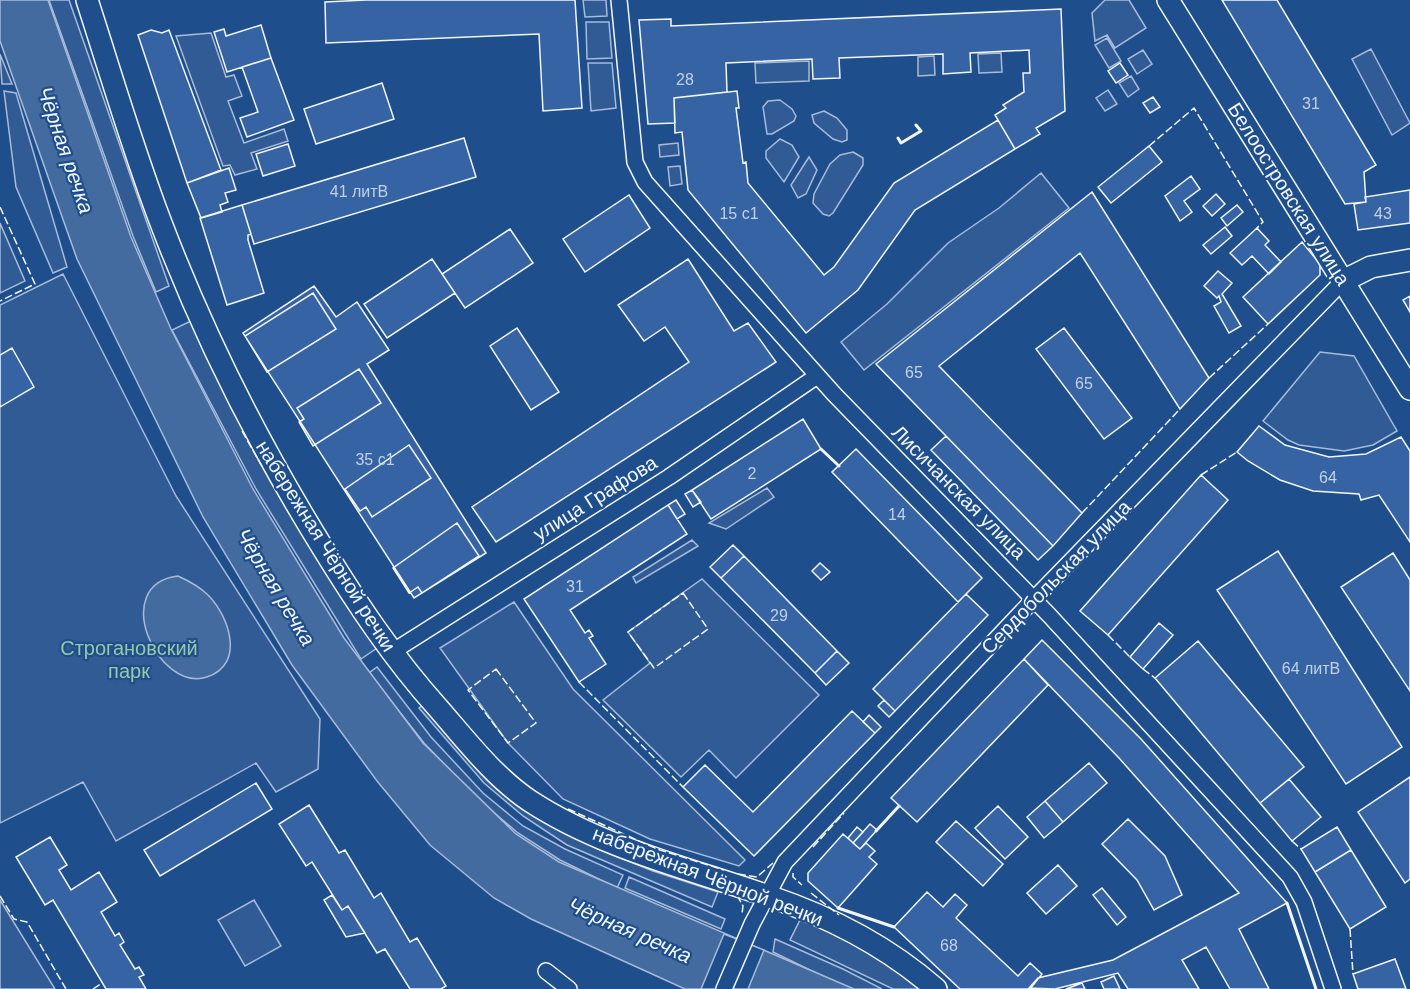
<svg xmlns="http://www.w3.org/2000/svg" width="1410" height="989" font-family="Helvetica,sans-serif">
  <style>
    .built { fill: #305b95; stroke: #a8bbd7; stroke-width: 1.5 }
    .water { fill: #446ba0; stroke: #a8bbd7; stroke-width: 1.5 }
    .pier { fill: #1f4e8c; stroke: #a8bbd7; stroke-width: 1.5 }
    .building { fill: #3563a3; stroke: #f2f6ff; stroke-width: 1.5 }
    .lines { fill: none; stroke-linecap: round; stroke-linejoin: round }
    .street-casing { stroke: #f2f6ff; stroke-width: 18 }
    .secondary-casing { stroke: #f2f6ff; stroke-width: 24 }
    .street { stroke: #1f4e8c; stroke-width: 15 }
    .secondary { stroke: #1f4e8c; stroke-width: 21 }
    .fence { stroke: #f2f6ff; stroke-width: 1.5; stroke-dasharray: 8 3; stroke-linecap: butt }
    .wall { stroke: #f2f6ff; stroke-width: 3 }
    .labels { text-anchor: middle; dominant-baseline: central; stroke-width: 4.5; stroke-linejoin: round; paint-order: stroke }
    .number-label { font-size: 16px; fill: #c3d1e8 }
    .street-label { font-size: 20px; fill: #f2f6ff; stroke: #1f4e8c }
    .park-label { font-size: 20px; fill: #97c8a6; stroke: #1f4e8c }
    .water-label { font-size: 21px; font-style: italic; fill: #f2f6ff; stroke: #1f4e8c }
  </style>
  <rect width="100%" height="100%" fill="#1f4e8c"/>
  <path class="built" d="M49 0H69L169 286 156 292 133 236Z
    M583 0H606L607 16 585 17Z
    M1105 0H1129L1146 28 1115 48 1107 35 1095 41 1092 13Z
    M586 22H609L612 58 587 59Z
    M211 33 226 77 234 75 242 96 228 101 244 143 284 129 288 141 251 153 257 169 235 175 230 165 223 166 176 36Z
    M1107 38 1121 61 1109 68 1095 45Z
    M1371 49 1410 123 1392 135 1352 59Z
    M1143 50 1152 64 1137 74 1128 59Z
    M1001 53 1002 72 979 73 978 54Z
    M0 54 12 84H2Z
    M934 56 935 75 918 76V57Z
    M809 61V81L756 83 755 63Z
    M588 63H612L616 108 591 111Z
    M1131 76 1139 89 1128 97 1119 83Z
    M1108 90 1117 104 1105 111 1096 98Z
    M4 91 16 93 67 267 53 273 16 187Z
    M780 100 792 109 796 116 794 121 772 134H767L763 107 768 101Z
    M824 111 837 118 847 130V140L842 142 833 139 814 123 812 115Z
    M780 139 792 145 799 157 784 182 766 158V151Z
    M678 143 679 155 660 157 659 145Z
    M853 152 863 158V165L833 213 829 216 823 214 813 203 814 194 830 164 840 155Z
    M809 157 817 170 806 194 798 198 791 185Z
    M680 166 682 184 670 186 668 167Z
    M1041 173 1069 208 864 370 841 342 887 304 948 243 999 208Z
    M0 223 25 281 0 293Z
    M63 274 176 496 320 719 318 769 276 792 256 763 116 841 83 782 0 823V305Z
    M193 320 377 648 361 659 256 489 172 330Z
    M1320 352 1354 356 1397 431 1373 445 1344 451 1299 445 1288 440 1263 421Z
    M767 488 774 497 726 529 709 523Z
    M692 540 698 546 636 583 633 577Z
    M702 579 819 695 736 778 709 750 681 777 603 700 650 663 628 632Z
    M514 602 573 689 745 860 739 866 650 839 563 799 508 743 440 648Z
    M377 667 431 737 483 793 523 826 565 849 623 875 617 888 560 860 518 833 479 800 424 743 369 673Z
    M423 705 527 811 596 848 653 871 718 892 712 907 567 845 523 816 484 783 419 708Z
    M629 877 725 919 721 929 625 888Z
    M0 900 55 989H0Z
    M254 900 281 946 245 966 218 920Z
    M800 920 836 934 884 958 928 989H893L790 940Z
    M775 939 843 969 882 989H849L773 952Z"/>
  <path class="water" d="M0 0H48L131 237 171 329 253 489 344 638 423 743 516 834 559 862 854 989H685L531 919 494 898 430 845 377 781 292 665 203 517 77 259 0 41Z
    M178 576C189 581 199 586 208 595 230 617 245 665 207 677 157 693 109 584 178 576Z"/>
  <path class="pier" d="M724 934 764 950 748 989H701Z"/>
  <path class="building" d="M366 0H575L582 108 543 111 539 34 326 43 325 2Z
    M1222 0H1277L1376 165 1364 172 1366 202 1345 204Z
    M1061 9 1065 111 1036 128 1040 134 1015 149 995 115 1006 108 1003 105 1024 92 1023 73H1030L1029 50 970 53 971 72 943 74V54L839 58 840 78 813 79 812 59 726 63 727 92 674 98 675 123 648 124 639 20 671 19V26Z
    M261 25 271 58 227 72 214 32 224 29 226 36Z
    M151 30 162 33 169 30 221 170 187 183 138 35Z
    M271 58 294 120 247 137 240 118 258 112 242 67Z
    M1120 63 1128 75 1116 83 1108 71Z
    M382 83 394 119 316 144 304 109Z
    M737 91 739 108H736L743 163 746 162 748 183 824 275 834 267 894 183 998 120 1015 149 915 210 858 290 806 333 688 190 682 132 675 133 674 98Z
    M1153 97 1160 107 1150 113 1143 103Z
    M464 138 476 177 254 244 242 205Z
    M288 144 295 166 263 176 256 154Z
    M1149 146 1162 162 1111 203 1098 187Z
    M229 168 236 190 225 193 228 202 220 205 222 212 201 218 187 183Z
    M1191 176 1200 189 1184 201 1192 212 1180 221 1165 196Z
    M1410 190V223L1358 230 1354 204 1366 202 1365 197Z
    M1092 192 1209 378 1180 409 1080 253 939 366 1082 513 1053 546 876 364Z
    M1216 194 1225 204 1212 216 1203 206Z
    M629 195 650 228 585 272 563 239Z
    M242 205 251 234 248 235V240L264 293 227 305 200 218Z
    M1237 205 1243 212 1227 226 1221 218Z
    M1225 227 1232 236 1211 254 1203 245Z
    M1257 228 1269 241 1265 245 1281 262 1269 274 1252 256 1242 265 1230 253Z
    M510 229 533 263 465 308 442 274Z
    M1302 242 1320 264V275L1268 324 1243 297Z
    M432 259 455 293 387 338 364 304Z
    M688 259 734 331 748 323 776 362 496 542 472 507 689 362 665 327 644 341 618 305Z
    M1218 271 1232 283 1222 294 1241 326 1229 333 1214 306 1221 302 1219 296 1217 298 1204 286Z
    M314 286 336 317 357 302 389 350 367 364 486 553 414 598 243 333Z
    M313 293 336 329 267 372 245 336Z
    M1410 296V312L1403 300Z
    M517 328 559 392 531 410 490 346Z
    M1064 328 1132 418 1104 439 1036 349Z
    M12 348 34 387 0 407V355Z
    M359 369 381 403 313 446 299 422 304 419 297 408Z
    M803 419 821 449 711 519 692 490Z
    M1259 426 1285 445 1329 457 1366 454 1401 437 1410 451V542L1379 495 1361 500 1359 494 1313 491 1280 480 1248 461 1237 452Z
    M946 436 1053 546 1038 560 931 450Z
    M409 445 431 478 372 517 366 507 360 511 345 489Z
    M856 449 982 578 958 602 832 472Z
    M1201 475 1228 500 1108 635 1080 611Z
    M692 490 701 502 693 507 685 494Z
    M676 500 685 514 677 519 668 505Z
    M668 505 687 534 570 610 585 633 589 630 593 636 589 638 606 664 579 682 524 599Z
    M457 523 479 556 422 593 418 587 409 593 393 568Z
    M733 545 744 556 721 578 710 567Z
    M1278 551 1402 747 1346 784 1217 590Z
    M1393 553 1410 580V691L1341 587Z
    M744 556 837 651 815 673 721 578Z
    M820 563 830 572 821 580 812 571Z
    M966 594 988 615 895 711 873 689Z
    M1159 623 1173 635 1143 669 1130 657Z
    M1042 640 1141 739 1287 903 1239 929 1269 989H1230L1206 947 1182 960 1199 989H1128L1118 973 1055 989 1029 988 1038 978 1113 960 1239 893 1119 758 1024 659Z
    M1198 641 1304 767 1260 803 1155 678Z
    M837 651 849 663 826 685 815 673Z
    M1024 659 1048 685 917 822 891 798Z
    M884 700 895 711 889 717 878 706Z
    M852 711 875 733 754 856 683 787 705 765 753 812Z
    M869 715 881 727 875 733 863 722Z
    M1089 763 1107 783 1063 822 1045 801Z
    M1410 777V879L1405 883 1358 812Z
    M1289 779 1321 817 1292 841 1260 803Z
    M256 783 272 809 160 876 144 850Z
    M1045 801 1063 822 1044 838 1027 817Z
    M309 805 339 853 345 850 374 898 381 893 410 942 417 938 446 986 441 989H410L385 949 377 953 348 906 342 910 312 862 306 866 279 824Z
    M998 806 1028 837 1005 859 975 828Z
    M1128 819 1165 856 1182 895 1154 910 1137 880 1102 844Z
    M956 821 1003 864 983 886 936 842Z
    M870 824 877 830 860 849 853 843Z
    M857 827 863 832 853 843 848 838Z
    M1337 827 1351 850 1315 872 1301 849Z
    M843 834 860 849 866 843 875 851 869 857 877 864 838 908 808 881V873Z
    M50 837 67 865 59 870 71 890 99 872 117 902 101 912 115 936 119 933 124 942 120 945 135 969 139 967 144 975 139 977 146 989H106L53 900 45 905 16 857Z
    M1351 850 1386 907 1350 929 1315 872Z
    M1058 865 1077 886 1046 914 1027 893Z
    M1102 888 1126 917 1117 925 1093 895Z
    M927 892 943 907 955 894 967 905 956 918 1018 976 1030 963 1042 974 1030 989H960L894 927Z
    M332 895 342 910 348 906 365 933 346 937 324 900Z
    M1395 959 1406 989H1358L1353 974Z
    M1114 976 1120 989H1104L1101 982Z
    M1082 983 1085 989H1066Z"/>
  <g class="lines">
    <g class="street-casing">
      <path id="street" d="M619 0 635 162 645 182 834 394 1049 615 1290 877 1304 902 1333 989
        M392 652 669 477 817 376
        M546 971 569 989
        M724 989 752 924 785 862 1034 599 1343 281"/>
    </g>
    <g class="secondary-casing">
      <path id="secondary" d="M87 0C111 74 133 150 161 223 204 336 258 443 321 545 356 602 393 658 438 708 466 740 494 777 530 801 602 848 688 868 768 896 828 916 888 947 936 989
        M1168 0 1410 389
        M1343 281 1371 267 1410 260"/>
    </g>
    <use href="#street" class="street"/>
    <use href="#secondary" class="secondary"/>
    <path class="fence" d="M1149 146 1194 108 1263 222 1257 228
      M0 207 35 284 0 301
      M1209 378 1268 324
      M242 431 263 468
      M1201 475 1237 452
      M1082 513 1180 409
      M683 593 708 629 654 668 628 632Z
      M1108 635 1130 657
      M496 669 536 723 508 743 468 690Z
      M1143 669 1155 678
      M579 682 683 787
      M568 809 657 849 724 870
      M1292 841 1301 849
      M813 847 844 813
      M793 873V877L802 885
      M738 874 757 877 773 863
      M811 893 839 915
      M737 895 743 906 742 914
      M0 896 14 919 27 922 66 989
      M1350 929 1353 974
      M93 989 102 983"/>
    <path class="wall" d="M898 138 901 143 921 131 916 125
      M821 449 839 466
      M876 831 899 806
      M1287 903 1316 989
      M838 908 894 927"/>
  </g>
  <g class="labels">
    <g class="number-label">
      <text x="685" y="79">28</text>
      <text x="1311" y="103">31</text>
      <text x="359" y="191">41 литВ</text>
      <text x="739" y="213">15 с1</text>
      <text x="1383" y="213">43</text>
      <text x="914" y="372">65</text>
      <text x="1084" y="383">65</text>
      <text x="375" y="459">35 с1</text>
      <text x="752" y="473">2</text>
      <text x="1328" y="477">64</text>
      <text x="897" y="514">14</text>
      <text x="575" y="586">31</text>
      <text x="779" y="615">29</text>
      <text x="1311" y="668">64 литВ</text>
      <text x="949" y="945">68</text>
    </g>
    <g class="street-label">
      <text transform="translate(1289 194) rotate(58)">Белоостровская улица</text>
      <text transform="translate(959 492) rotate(45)">Лисичанская улица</text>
      <text transform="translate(595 498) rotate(-32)">улица Графова</text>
      <text transform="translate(326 546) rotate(58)">набережная Чёрной речки</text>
      <text transform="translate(1056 577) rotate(-46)">Сердобольская улица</text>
      <text transform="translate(708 876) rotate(21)">набережная Чёрной речки</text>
    </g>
    <g class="park-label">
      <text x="129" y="648">Строгановский<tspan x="129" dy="23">парк</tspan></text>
    </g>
    <g class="water-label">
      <text transform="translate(66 150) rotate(71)">Чёрная речка</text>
      <text transform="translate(276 587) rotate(59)">Чёрная речка</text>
      <text transform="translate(630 930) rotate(24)">Чёрная речка</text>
    </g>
  </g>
</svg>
